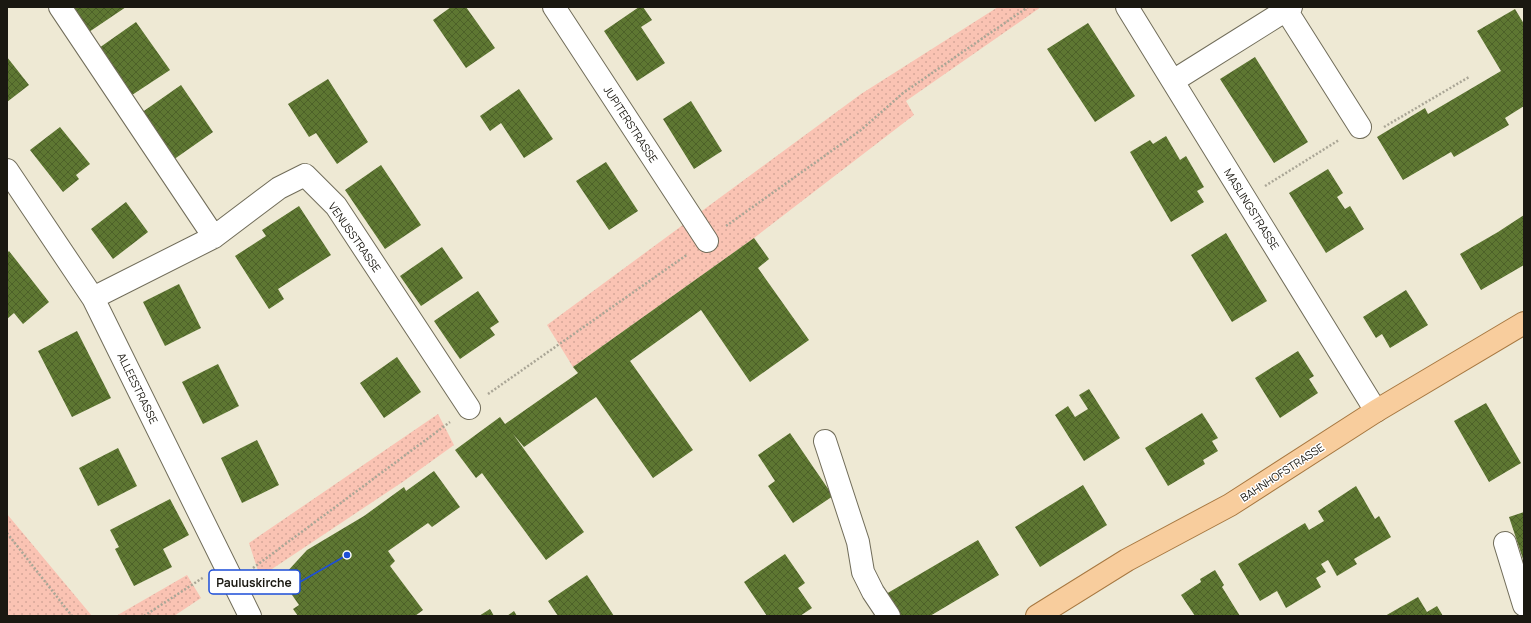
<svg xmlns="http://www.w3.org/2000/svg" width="1531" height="623" font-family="Manrope,sans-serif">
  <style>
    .grass { fill: url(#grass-dots) }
    .building { fill: url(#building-cross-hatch) }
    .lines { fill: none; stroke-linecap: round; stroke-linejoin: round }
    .minor-casing { stroke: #716d5a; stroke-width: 24 }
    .major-casing { stroke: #a77841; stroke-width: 24 }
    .path { stroke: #aaa696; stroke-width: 2.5; stroke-dasharray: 2 2; stroke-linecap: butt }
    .minor { stroke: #fff; stroke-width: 22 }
    .major { stroke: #f8cd9d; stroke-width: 22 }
    .labels { text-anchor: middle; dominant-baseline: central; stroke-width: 3; stroke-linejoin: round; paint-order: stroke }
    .street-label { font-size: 11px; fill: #1a1811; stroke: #fff }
    .leader { fill: none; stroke: #1d4ed8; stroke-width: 1.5 }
    .callout-dot { fill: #1d4ed8; stroke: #fff; stroke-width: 1.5 }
    .callout { fill: #fff; stroke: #1d4ed8; stroke-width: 1.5 }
    .callout-label { font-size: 12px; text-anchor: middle; font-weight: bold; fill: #1a1811 }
  </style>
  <defs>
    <pattern id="grass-dots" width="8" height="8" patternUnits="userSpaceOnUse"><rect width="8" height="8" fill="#fac3b3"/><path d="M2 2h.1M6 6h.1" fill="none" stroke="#d6a799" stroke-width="1.8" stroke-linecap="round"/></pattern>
    <pattern id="building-cross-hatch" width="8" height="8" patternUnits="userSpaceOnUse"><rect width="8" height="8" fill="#5e7732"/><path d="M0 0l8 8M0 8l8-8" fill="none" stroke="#4d6129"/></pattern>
  </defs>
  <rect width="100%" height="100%" fill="#eee9d4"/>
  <path class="grass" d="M998 7H1041L906 101 914 115 754 238 573 367 547 325 861 94Z
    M438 414 454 445 404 481 260 577 249 543Z
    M7 514 92 616H7Z
    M187 575 201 598 174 616H116Z"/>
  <path class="building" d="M72 7H126L89 32Z
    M451 7H466L495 48 466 68 433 20Z
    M639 7H643L652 20 641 27 665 63 637 81 604 31Z
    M1515 9 1524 24V106L1505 118 1509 125 1454 157 1451 152 1403 180 1377 137 1425 108 1428 114 1501 71 1477 31Z
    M136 22 170 70 132 95 99 48Z
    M1088 23 1135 96 1095 122 1047 49Z
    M7 57 29 85 7 102Z
    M1255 57 1308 142 1274 163 1220 79Z
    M328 79 368 142 337 164 316 133 309 137 288 104Z
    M181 85 213 132 173 160 141 113Z
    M519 89 553 139 524 158 501 123 490 131 480 116Z
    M691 101 722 151 694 169 663 119Z
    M60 127 90 164 76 175 79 179 63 192 30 150Z
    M1166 136 1180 160 1186 156 1204 187 1197 191 1204 202 1171 222 1130 152 1150 140 1153 144Z
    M606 162 638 211 609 230 576 181Z
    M381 165 421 225 385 249 345 190Z
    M1328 169 1343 193 1337 197 1345 209 1350 206 1364 229 1326 253 1289 193Z
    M126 202 148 232 113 259 91 229Z
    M299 206 331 255 278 289 284 299 269 309 235 256 266 236 262 230Z
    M1524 215V265L1481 290 1460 254 1498 232Z
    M1226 233 1267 301 1232 322 1191 255Z
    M754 238 769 259 758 268 809 340 750 382 701 310 630 361 693 450 653 478 596 397 524 447 513 434 584 532 546 560 482 473 476 478 455 450 500 417 505 424 578 373 573 367Z
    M442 247 463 278 421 306 400 276Z
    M9 251 49 302 23 324 14 313 7 319V253Z
    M179 284 201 328 165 346 143 302Z
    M1406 290 1428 325 1390 348 1382 334 1376 338 1363 317Z
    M478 291 499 322 490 328 495 335 460 359 434 321Z
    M77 331 111 398 72 417 38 351Z
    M1298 351 1314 376 1309 379 1318 393 1280 418 1255 378Z
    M397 357 421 392 384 418 360 383Z
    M218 364 239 406 203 424 182 382Z
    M1089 389 1120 438 1084 461 1055 415 1068 406 1075 417 1088 409 1079 395Z
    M1486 403 1521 463 1489 482 1454 421Z
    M1202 413 1218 438 1212 441 1218 451 1203 460 1205 464 1168 486 1145 448Z
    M790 433 833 496 793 523 768 486 775 481 758 455Z
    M257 440 279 485 242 503 221 458Z
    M118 448 137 486 98 506 79 468Z
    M434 471 460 507 432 527 428 523 388 551 395 561 390 566 423 610 415 616H298L293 609 299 605 288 589 281 593 270 576 278 570 285 574 307 550 364 516 404 487 406 491Z
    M1083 485 1107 525 1040 567 1015 527Z
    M1356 486 1375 519 1379 516 1391 537 1354 559 1357 564 1337 576 1328 560 1321 564 1326 572 1316 578 1321 587 1286 608 1277 591 1260 601 1238 564 1305 523 1309 530 1324 521 1318 511Z
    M170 499 189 535 163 549 172 567 134 586 115 549 119 547 110 530Z
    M1524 512V562L1509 517Z
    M978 540 999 575 930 616H898L886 594Z
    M785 554 805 583 798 588 812 608 800 616H767L744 582Z
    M1215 570 1224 585 1222 587 1240 616H1195L1181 595 1201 582 1200 579Z
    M587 575 614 616H558L548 601Z
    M1418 597 1427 612 1437 606 1443 616H1385Z
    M490 609 494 616H479Z
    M514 611 517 616H507Z"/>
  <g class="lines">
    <g class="minor-casing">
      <path id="minor" d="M60 7 214 237
        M554 7 707 241
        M1127 7 1376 411
        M1286 10 1360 127
        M1173 81 1291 7
        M7 170 93 298 250 616
        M93 298 214 237 279 188 305 175 336 206 469 408
        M825 441 858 542 863 572 873 592 889 616
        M1505 543 1524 605"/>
    </g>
    <g class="major-casing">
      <path id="major" d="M1037 616 1127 560 1230 505 1376 411 1524 323"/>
    </g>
    <path class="path" d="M1384 127 1469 77
      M1265 186 1339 140
      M726 226 861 130 903 93 1028 7
      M488 394 688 254
      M7 533 72 616
      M253 568 450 422
      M144 616 204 577"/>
    <use href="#minor" class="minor"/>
    <use href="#major" class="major"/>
  </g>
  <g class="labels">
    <g class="street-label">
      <text transform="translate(631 124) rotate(57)">JUPITERSTRASSE</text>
      <text transform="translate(1252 209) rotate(58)">MASLINGSTRASSE</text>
      <text transform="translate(355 237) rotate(55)">VENUSSTRASSE</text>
      <text transform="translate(138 388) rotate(64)">ALLEESTRASSE</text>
      <text transform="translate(1282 472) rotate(-33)">BAHNHOFSTRASSE</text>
    </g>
  </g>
  <path class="leader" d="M347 555L300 582"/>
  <circle class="callout-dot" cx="347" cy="555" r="4"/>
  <rect class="callout" x="209" y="570" width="91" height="24" rx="4"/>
  <g class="callout-label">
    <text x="254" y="587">Pauluskirche</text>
  </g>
  <rect width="1531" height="623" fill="none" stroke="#1a1811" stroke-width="16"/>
</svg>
